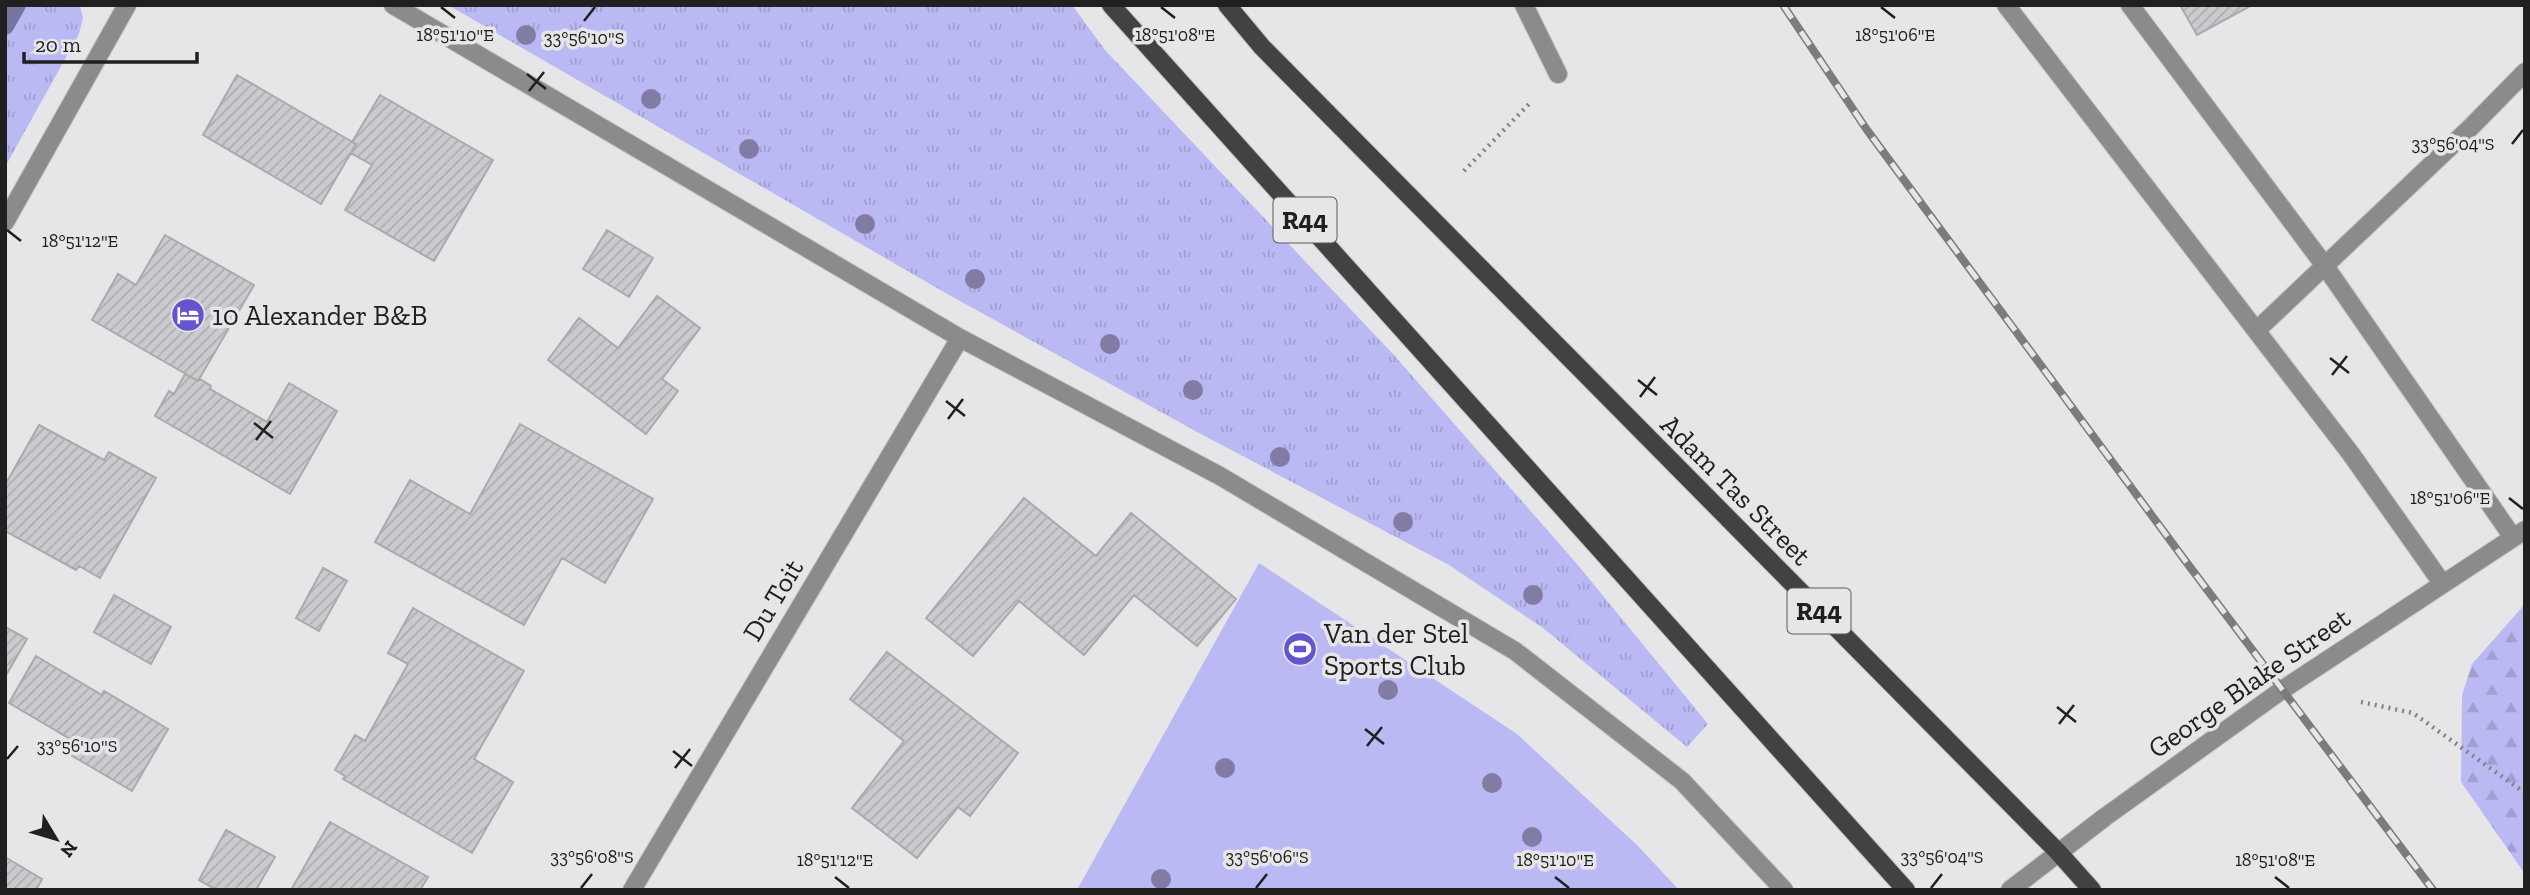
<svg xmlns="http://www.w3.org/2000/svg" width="2530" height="895" font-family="'Zilla Slab',serif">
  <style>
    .grass { fill: url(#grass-tufts) }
    .forest { fill: url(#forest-firs) }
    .pitch { fill: #bab9f3 }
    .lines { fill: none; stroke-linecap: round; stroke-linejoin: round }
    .stream { stroke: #7675a1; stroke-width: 18 }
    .building { fill: url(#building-hatch); stroke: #aaaaad; stroke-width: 2 }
    .minor-casing { stroke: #c2c2c5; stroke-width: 20 }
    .major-casing { stroke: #c2c2c5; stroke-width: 20 }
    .path { stroke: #828284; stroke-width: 4.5; stroke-dasharray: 2 5; stroke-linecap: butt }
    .minor { stroke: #8b8b8c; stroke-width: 18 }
    .major { stroke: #424244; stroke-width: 18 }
    .rail-casing { stroke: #7c7c7e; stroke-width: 8 }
    .rail { stroke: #e6e6e9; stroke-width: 5; stroke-dasharray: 16; stroke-linecap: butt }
    .tree { fill: #827ba4 }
    .ticks { fill: none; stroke: #202021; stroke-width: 2.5 }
    .labels { text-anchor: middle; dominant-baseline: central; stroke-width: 7; stroke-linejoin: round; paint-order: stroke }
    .shield { fill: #e6e6e9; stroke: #5b5b5d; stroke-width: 2 }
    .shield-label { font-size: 26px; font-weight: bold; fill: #202021 }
    .poi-label { font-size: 28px; fill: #202021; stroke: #e6e6e9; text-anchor: start }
    .street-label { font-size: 28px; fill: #202021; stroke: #e6e6e9 }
    .ticks-label { font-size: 18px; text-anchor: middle; fill: #202021; stroke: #e6e6e9; stroke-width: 7; stroke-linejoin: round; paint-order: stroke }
  </style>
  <defs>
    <pattern id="grass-tufts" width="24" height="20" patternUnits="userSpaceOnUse" patternTransform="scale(1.75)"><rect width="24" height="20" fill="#bab9f3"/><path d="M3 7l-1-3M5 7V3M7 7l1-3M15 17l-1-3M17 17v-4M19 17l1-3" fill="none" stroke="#a09fd0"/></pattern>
    <pattern id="forest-firs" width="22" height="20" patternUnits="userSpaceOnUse" patternTransform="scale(1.75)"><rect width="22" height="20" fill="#bab9f3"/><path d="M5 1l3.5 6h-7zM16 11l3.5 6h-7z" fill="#a09fd0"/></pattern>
    <pattern id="building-hatch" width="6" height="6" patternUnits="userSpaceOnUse" patternTransform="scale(1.75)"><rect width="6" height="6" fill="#cbcbcf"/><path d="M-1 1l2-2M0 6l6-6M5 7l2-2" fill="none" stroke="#aeaeb1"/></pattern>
  </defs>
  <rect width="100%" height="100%" fill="#e6e6e9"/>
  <path class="grass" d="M5 5H80L83 18 79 34 5 167Z
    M448 5H1072L1105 50 1393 354 1577 564 1708 724 1687 747 1543 628 1449 565 1199 433 949 295Z"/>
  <path class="forest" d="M2525 604V874L2461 782 2462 695 2472 664Z"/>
  <path class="pitch" d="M1259 563 1517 734 1637 845 1679 890H1077Z"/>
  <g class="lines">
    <path class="stream" d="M5 26 17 5"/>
  </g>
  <path class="building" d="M2180 5H2252L2197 35Z
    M237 75 356 144 321 204 203 135Z
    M380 95 493 160 434 261 345 210 372 165 351 153 356 144 352 142Z
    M607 230 653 258 629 297 583 269Z
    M165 235 254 285 198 381 92 320 118 274 136 285Z
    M657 296 700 328 662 379 678 391 646 434 548 360 579 318 618 348Z
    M185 374 198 381 200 379 211 386 210 389 267 422 289 383 337 411 290 494 155 416 169 391 174 394Z
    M520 424 653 499 605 583 562 558 524 625 375 542 410 480 470 514Z
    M39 425 104 460 109 452 156 478 100 578 79 566 76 570 5 531V485Z
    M1024 498 1096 556 1131 513 1236 599 1197 646 1134 595 1084 655 1019 601 973 656 926 618Z
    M323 568 347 581 319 631 296 618Z
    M114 595 171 627 151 664 94 632Z
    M413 608 524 671 474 759 513 782 472 853 343 779 345 776 335 770 355 735 365 741 408 664 388 653Z
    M5 627 27 639 5 677Z
    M887 652 1018 753 970 816 958 807 917 858 852 808 904 741 850 699Z
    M36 656 102 695 104 691 168 729 132 791 69 754 75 742 9 703Z
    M330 822 428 877 420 890H291Z
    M226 830 275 857 256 890H217L199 880Z
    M5 857 42 879 36 890H5Z"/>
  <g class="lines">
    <g class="minor-casing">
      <path id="minor" d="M393 5 960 338 1220 476 1515 651 1682 781 1784 890
        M1524 5 1558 74
        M2006 5 2351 454 2442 583
        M2130 5 2325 266 2512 536
        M5 222 127 5
        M2257 330 2471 127 2525 72
        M632 890 960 338
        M2010 890 2105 817 2282 690 2525 530"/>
    </g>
    <g class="major-casing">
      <path id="major" d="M1111 5 1906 890
        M1227 5 1262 47 2058 852 2092 890"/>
    </g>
    <path class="path" d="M1464 171 1531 102
      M2361 702 2413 713 2525 793"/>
    <use href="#minor" class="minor"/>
    <use href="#major" class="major"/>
    <g class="rail-casing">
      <path id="rail" d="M1783 5 1867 130 2184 559 2433 890"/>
    </g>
    <use href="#rail" class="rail"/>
  </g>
  <g class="tree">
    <circle cx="526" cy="35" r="10"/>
    <circle cx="651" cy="99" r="10"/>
    <circle cx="749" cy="149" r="10"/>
    <circle cx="865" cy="224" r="10"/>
    <circle cx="975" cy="279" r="10"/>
    <circle cx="1110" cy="344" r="10"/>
    <circle cx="1193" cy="390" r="10"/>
    <circle cx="1280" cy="457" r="10"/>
    <circle cx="1403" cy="522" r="10"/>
    <circle cx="1533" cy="595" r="10"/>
    <circle cx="1388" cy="690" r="10"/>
    <circle cx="1225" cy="768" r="10"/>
    <circle cx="1492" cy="783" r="10"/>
    <circle cx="1532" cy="837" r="10"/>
    <circle cx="1161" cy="879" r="10"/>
  </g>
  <path class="ticks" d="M441 7 455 18M1161 7 1175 18M1881 7 1895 18M584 21 595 7M527 74 546 89M529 91 544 72M2512 144 2523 130M7 230 21 241M2330 358 2349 373M2332 375 2347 356M1638 380 1657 395M1640 397 1655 377M946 401 965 416M948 419 963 399M254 423 273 438M256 440 271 421M2509 498 2523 509M2057 707 2076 722M2059 724 2074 705M1365 729 1384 744M1367 746 1382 727M673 751 692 766M7 759 18 746M675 768 690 749M835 877 849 888M1555 877 1569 888M2275 877 2289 888M581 888 592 874M1256 888 1267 874M1931 888 1942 874"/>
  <defs>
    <g id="hotel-disc" transform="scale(1.75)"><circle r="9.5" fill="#6454cd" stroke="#e6e6e9"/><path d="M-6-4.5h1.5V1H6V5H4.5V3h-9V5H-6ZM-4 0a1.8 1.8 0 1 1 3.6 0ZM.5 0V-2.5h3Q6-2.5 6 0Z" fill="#fff"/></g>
    <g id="stadium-disc" transform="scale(1.75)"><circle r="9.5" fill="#6454cd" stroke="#e6e6e9"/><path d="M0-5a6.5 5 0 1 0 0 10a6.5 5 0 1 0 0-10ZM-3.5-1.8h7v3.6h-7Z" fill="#fff"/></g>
  </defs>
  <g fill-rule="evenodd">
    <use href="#hotel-disc" x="188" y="315"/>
    <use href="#stadium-disc" x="1300" y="649"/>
  </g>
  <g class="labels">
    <g class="shield">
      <rect x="1273.5" y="197.5" width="63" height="45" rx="5"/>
      <rect x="1787.5" y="588.5" width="63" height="45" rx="5"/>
    </g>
    <g class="shield-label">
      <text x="1305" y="220">R44</text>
      <text x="1819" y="611">R44</text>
    </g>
    <g class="poi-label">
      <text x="212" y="315">10 Alexander B&amp;B</text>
      <text x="1324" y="633">Van der Stel<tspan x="1324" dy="32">Sports Club</tspan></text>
    </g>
    <g class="street-label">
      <text transform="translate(1736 490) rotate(45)">Adam Tas Street</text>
      <text transform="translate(773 600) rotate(-59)">Du Toit</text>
      <text transform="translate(2249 683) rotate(-35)">George Blake Street</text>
    </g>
  </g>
  <g class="ticks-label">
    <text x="1895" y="41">18°51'06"E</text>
    <text x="455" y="41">18°51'10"E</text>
    <text x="1175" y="41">18°51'08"E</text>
    <text x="584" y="44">33°56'10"S</text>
    <text x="2453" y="150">33°56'04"S</text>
    <text x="80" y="247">18°51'12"E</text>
    <text x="2450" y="504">18°51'06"E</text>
    <text x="77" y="752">33°56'10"S</text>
    <text x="592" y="863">33°56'08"S</text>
    <text x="1267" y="863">33°56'06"S</text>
    <text x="1942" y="863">33°56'04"S</text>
    <text x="835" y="866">18°51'12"E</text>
    <text x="1555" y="866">18°51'10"E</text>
    <text x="2275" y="866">18°51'08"E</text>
  </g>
  <rect width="2530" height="895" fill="none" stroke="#202021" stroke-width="14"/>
  <g transform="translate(56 839) rotate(128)" stroke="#e6e6e9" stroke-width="5" paint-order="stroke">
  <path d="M0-5L12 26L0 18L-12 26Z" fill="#202021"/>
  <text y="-10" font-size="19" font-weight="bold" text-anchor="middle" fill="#202021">N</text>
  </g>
  <path d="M24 52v10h173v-10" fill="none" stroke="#202021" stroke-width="3.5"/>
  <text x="35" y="52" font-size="21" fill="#202021" stroke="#e6e6e9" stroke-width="5" paint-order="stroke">20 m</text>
</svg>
